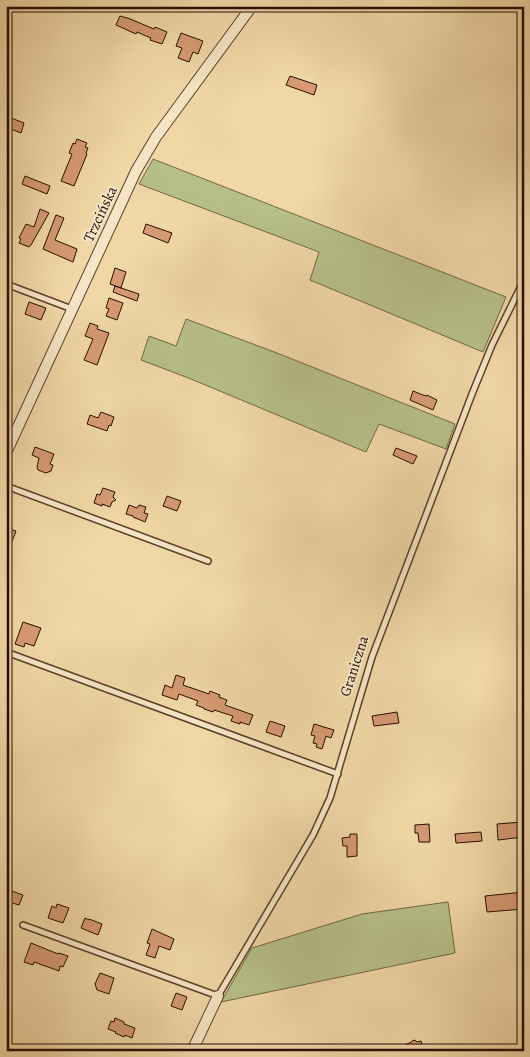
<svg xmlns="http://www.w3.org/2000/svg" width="530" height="1057" font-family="Alegreya,serif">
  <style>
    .green { fill: #b7bf89; stroke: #706644 }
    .building { fill: #d59a73; stroke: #290d00 }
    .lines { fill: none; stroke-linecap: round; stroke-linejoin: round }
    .service-casing { stroke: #5b402a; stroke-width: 8 }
    .minor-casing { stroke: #5b402a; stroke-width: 12 }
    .service { stroke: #f6e5c5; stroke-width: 5 }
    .minor { stroke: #f6e5c5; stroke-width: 10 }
    .labels { text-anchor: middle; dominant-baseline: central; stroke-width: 4; stroke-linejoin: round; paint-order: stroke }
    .street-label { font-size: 15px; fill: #290d00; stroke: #f6e5c5 }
  </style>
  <rect width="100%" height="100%" fill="#f1d7a6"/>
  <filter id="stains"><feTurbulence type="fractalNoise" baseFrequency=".004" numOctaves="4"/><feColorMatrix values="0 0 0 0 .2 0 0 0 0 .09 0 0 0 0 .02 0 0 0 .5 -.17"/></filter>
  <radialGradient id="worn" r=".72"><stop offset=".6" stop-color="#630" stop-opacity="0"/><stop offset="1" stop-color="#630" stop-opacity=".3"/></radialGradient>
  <path class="green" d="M153 159 506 297 483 352 310 280 319 252 139 184Z
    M186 319 277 353 455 424 446 449 379 424 366 452 191 379 141 360 149 336 176 346Z
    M448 902 455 953 221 1002 252 948 362 914Z"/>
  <path class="building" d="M120 16 127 18H128L154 29 155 27 167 32 162 44 150 40 151 38 137 32 136 34 116 25Z
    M181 33 203 41 198 54 193 52 189 62 178 58 182 48 176 46Z
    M290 76 317 85 314 95 286 85Z
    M6 116 24 123 21 133 6 127Z
    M77 139 87 143 85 147 88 148 86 153 87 154 74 186 61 181 72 154 69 153 73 143 75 144Z
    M25 176 50 186 47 194 22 184Z
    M40 209 49 213 31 245 29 247 19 243 21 239 19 238 26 224 34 227Z
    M56 215 64 218 55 240 77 249 73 262 43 249Z
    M146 224 172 233 168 243 143 233Z
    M115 268 126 272 121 288 110 284Z
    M115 286 139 294 137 301 113 292Z
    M109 298 123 303 117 320 106 316 109 309 106 308Z
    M29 302 46 308 41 320 25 314Z
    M90 323 98 326 97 329 109 333 97 365 84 360 93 339 85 336Z
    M413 391 423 395 427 396V395L437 400 433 410 410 400Z
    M101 412 114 417 111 426 109 425 107 431 87 424 90 415 98 418Z
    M35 447 54 454 50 464 53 465 51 471 46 473 38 470 37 467 39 458 32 455Z
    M396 448 417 456 413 464 393 455Z
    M103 488 115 492 113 497 116 500 112 502 110 507 102 504V506L94 503 97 494 100 495Z
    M167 496 181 501 177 511 163 506Z
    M129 505 137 508 139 505 146 507 144 513 148 514 145 522 133 517V516L126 514Z
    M6 528 16 531 7 555H6Z
    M23 622 41 628 34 646 25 643 24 647 15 644Z
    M176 675 185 678 183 685 209 694 210 691 220 695 219 697 227 700 225 705 253 715 249 725 240 722V724L231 721 233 716 214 710 213 712 204 709V708L196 705 198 701 179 694 177 700 162 695 165 685 172 688Z
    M397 712 399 723 374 726 372 716Z
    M270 721 285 726 281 737 266 732Z
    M314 724 334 730 331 738 326 736 322 749 316 747 317 744 313 743 315 736 311 735Z
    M522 822 523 837 498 840 497 824Z
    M429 824 430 842H419L418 833H415V825Z
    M481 832 482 841 456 843 455 834Z
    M350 834H357V856L347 857V846H343L342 838 350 837Z
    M6 889 23 895 19 905 6 901Z
    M524 892V909L487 912 485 896Z
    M57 904 69 908 63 923 48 918 52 906 56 908Z
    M85 918 89 920V919L102 924 98 935 81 928Z
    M152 929 174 939 170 950 159 946 155 958 146 955 150 944 147 943Z
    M31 943 58 954 59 953 68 956 63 967 60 966 59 971 34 962 33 965 24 962Z
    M100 973 114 978 109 994 97 990 95 984Z
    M176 993 187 997 182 1010 171 1006Z
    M115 1018 124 1022V1024L135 1028 132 1038 125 1035 124 1037 115 1033 116 1032 108 1029 111 1021 114 1022Z
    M415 1040 417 1042 421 1041 422 1045 430 1051H407L406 1044 410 1043 412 1041Z"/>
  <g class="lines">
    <g class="service-casing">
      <path id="service" d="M6 284 72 309
        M6 486 208 561
        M6 652 338 774
        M23 925 218 996 313 835 330 798 372 657 472 394 492 345 524 280"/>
    </g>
    <g class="minor-casing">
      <path id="minor" d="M6 453 136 171 156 137 252 6
        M192 1051 218 996"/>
    </g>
    <use href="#service" class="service"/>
    <use href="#minor" class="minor"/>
  </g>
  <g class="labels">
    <g class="street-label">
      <text transform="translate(100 214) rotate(-65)">Trzcińska</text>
      <text transform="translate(354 666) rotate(-72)">Graniczna</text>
    </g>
  </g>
  <rect width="530" height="1057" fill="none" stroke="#f1d7a6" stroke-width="25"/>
  <rect x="8" y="8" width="515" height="1042" fill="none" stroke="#290d00" stroke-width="2.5"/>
  <rect x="12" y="12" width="505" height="1032" fill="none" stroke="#290d00"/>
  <rect width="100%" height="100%" filter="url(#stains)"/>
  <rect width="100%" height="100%" fill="url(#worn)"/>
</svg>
